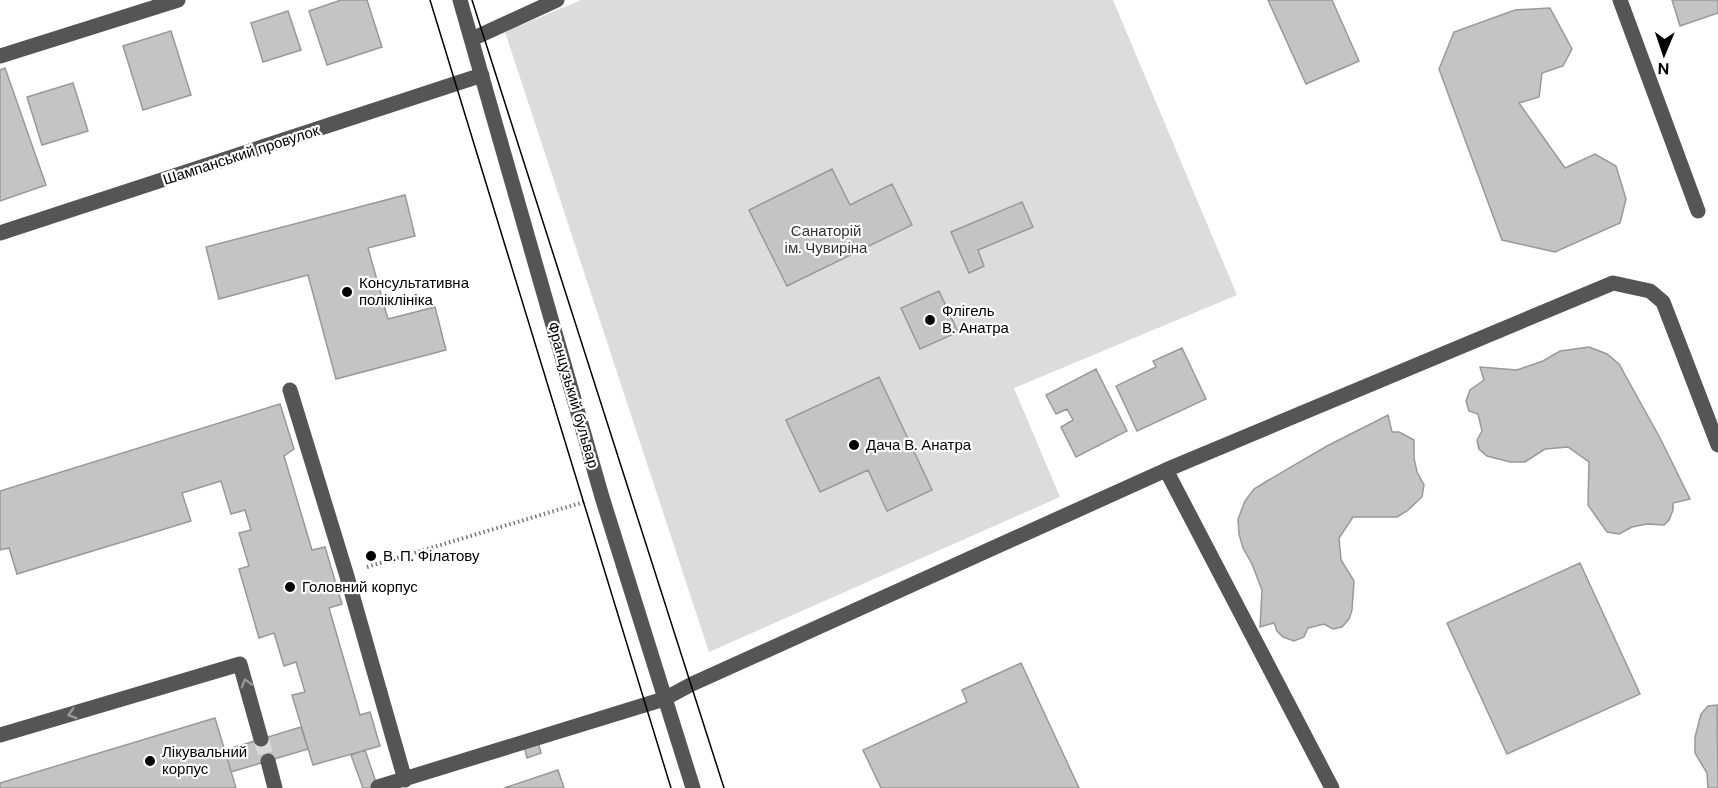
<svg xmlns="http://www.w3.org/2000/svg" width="1718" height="788" font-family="'DM Sans',sans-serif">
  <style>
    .green { fill: #dcdcdc }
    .building { fill: #c4c4c4; stroke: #999; stroke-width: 1.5 }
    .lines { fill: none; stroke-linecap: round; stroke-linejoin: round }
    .minor-tunnel { stroke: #d9d9d9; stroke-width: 15; stroke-dasharray: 15 8; stroke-linecap: butt }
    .path { stroke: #777; stroke-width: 4; stroke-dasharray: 1.5 3; stroke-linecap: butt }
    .minor { stroke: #555; stroke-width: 15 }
    .tram { stroke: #000; stroke-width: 1.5 }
    .oneway { stroke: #999 }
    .poi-dot { fill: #000; stroke: #fff; stroke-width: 2 }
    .labels { text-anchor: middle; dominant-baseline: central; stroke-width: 4.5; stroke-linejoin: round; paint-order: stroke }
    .street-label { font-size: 15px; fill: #000; stroke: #fff }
    .park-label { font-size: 15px; fill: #333; stroke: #fff }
    .poi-label { font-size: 15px; fill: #000; stroke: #fff; text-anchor: start }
  </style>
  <rect width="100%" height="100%" fill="#fff"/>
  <path class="green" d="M581 0H1113L1237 295 1014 388 1060 497 709 652 505 32Z"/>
  <path class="building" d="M341 0H367L382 47 327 65 309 11Z
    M1268 0H1332L1359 61 1306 84Z
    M1672 0H1718V13L1680 26Z
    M1550 8 1572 49 1563 66 1542 73 1539 97 1519 103 1565 168 1595 154 1616 166 1626 199 1620 223 1555 252 1502 240 1439 69 1454 32 1515 10Z
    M288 11 301 50 263 62 251 23Z
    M171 31 191 95 143 110 123 46Z
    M5 68 46 185 0 201V70Z
    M73 83 88 131 42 145 27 97Z
    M832 169 850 205 892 184 912 225 787 286 749 210Z
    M405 195 415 236 368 248 388 319 435 307 446 350 336 379 308 275 219 299 206 247Z
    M1022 202 1033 227 978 250 984 266 969 273 951 232Z
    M939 291 958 332 920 349 901 308Z
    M1589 347 1607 354 1619 364 1660 438 1690 499 1673 503V510L1669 520 1664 525 1647 524 1632 527 1619 534 1607 532 1588 505 1589 462 1568 447 1545 449 1525 462H1510L1487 456 1479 449 1477 440 1482 431 1478 414 1469 411 1466 401 1470 390 1484 380 1480 367 1517 370 1543 361 1560 351Z
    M1182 348 1206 399 1137 431 1116 386 1156 367 1153 361Z
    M1096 369 1127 431 1076 457 1061 427 1073 420 1067 409 1056 414 1046 395Z
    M879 377 932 490 887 511 868 470 820 492 786 420Z
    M280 404 294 449 284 456 312 550 325 547 342 604 329 608 360 715 370 712 380 746 313 765 292 695 305 692 296 662 284 666 274 633 259 638 239 569 249 566 239 533 251 530 245 510 231 514 221 481 182 493 191 521 17 574 9 548 0 550V491Z
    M1388 415 1392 432H1399L1414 440V458L1417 472 1424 485 1422 497 1407 511 1397 517H1353L1339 538 1341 560 1354 581 1352 610 1349 619 1342 627 1333 629 1324 624 1308 628 1304 637 1294 641 1283 637 1277 631 1274 623 1260 627 1262 590 1252 564 1243 548 1239 534 1238 519 1245 501 1254 489 1267 481 1327 446Z
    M1580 563 1640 694 1507 754 1447 623Z
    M1021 663 1079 788H881L863 750 967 702 962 690Z
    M1717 705 1718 788H1708L1707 773 1695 753V737L1701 714 1708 706Z
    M215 718 236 788H0V783Z
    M301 727 308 749 231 772 225 750Z
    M538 742 541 753 527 758 524 746Z
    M365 750 378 788H363L351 755Z
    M558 770 564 788H504Z"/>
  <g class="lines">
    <path class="minor-tunnel" d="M261 739 268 761"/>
    <path class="path" d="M367 567 584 502"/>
    <path class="minor" d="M460 0 602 497 693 788
      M1620 0 1698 211
      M472 39 557 0
      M0 56 178 0
      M0 233 482 75
      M290 390 346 573 405 780
      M1166 470 1332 788
      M0 735 240 664 261 739
      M268 761 275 788
      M378 787 664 699 692 684 1166 470 1613 283 1650 291 1663 302 1718 445"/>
    <path class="tram" d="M430 0 671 788
      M472 0 724 788"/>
  </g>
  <defs><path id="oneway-chevron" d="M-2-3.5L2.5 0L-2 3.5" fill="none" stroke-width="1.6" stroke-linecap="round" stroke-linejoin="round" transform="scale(1.5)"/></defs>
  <g class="oneway">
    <use href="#oneway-chevron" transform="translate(246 683) rotate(-106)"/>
    <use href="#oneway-chevron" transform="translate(72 714) rotate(164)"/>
  </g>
  <g class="poi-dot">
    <circle cx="347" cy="292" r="6"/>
    <circle cx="930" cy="320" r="6"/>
    <circle cx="854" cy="445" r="6"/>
    <circle cx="371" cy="556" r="6"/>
    <circle cx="290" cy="587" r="6"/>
    <circle cx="150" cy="761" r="6"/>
  </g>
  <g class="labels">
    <g class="street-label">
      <text transform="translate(241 155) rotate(-18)">Шампанський провулок</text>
      <text transform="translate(573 395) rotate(74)">Французький бульвар</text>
    </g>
    <g class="park-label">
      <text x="826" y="231">Санаторій<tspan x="826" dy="17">ім. Чувиріна</tspan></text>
    </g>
    <g class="poi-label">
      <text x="359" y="283">Консультативна<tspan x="359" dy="17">поліклініка</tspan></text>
      <text x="942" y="311">Флігель<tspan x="942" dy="17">В. Анатра</tspan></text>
      <text x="866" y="445">Дача В. Анатра</text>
      <text x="383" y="556">В. П. Філатову</text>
      <text x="302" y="587">Головний корпус</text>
      <text x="162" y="752">Лікувальний<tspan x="162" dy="17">корпус</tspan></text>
    </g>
  </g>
  <g transform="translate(1664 54) rotate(182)" stroke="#ffffff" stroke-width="4.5" paint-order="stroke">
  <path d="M0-4.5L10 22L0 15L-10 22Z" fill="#000000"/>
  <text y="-9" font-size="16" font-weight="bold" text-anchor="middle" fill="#000000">N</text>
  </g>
</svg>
